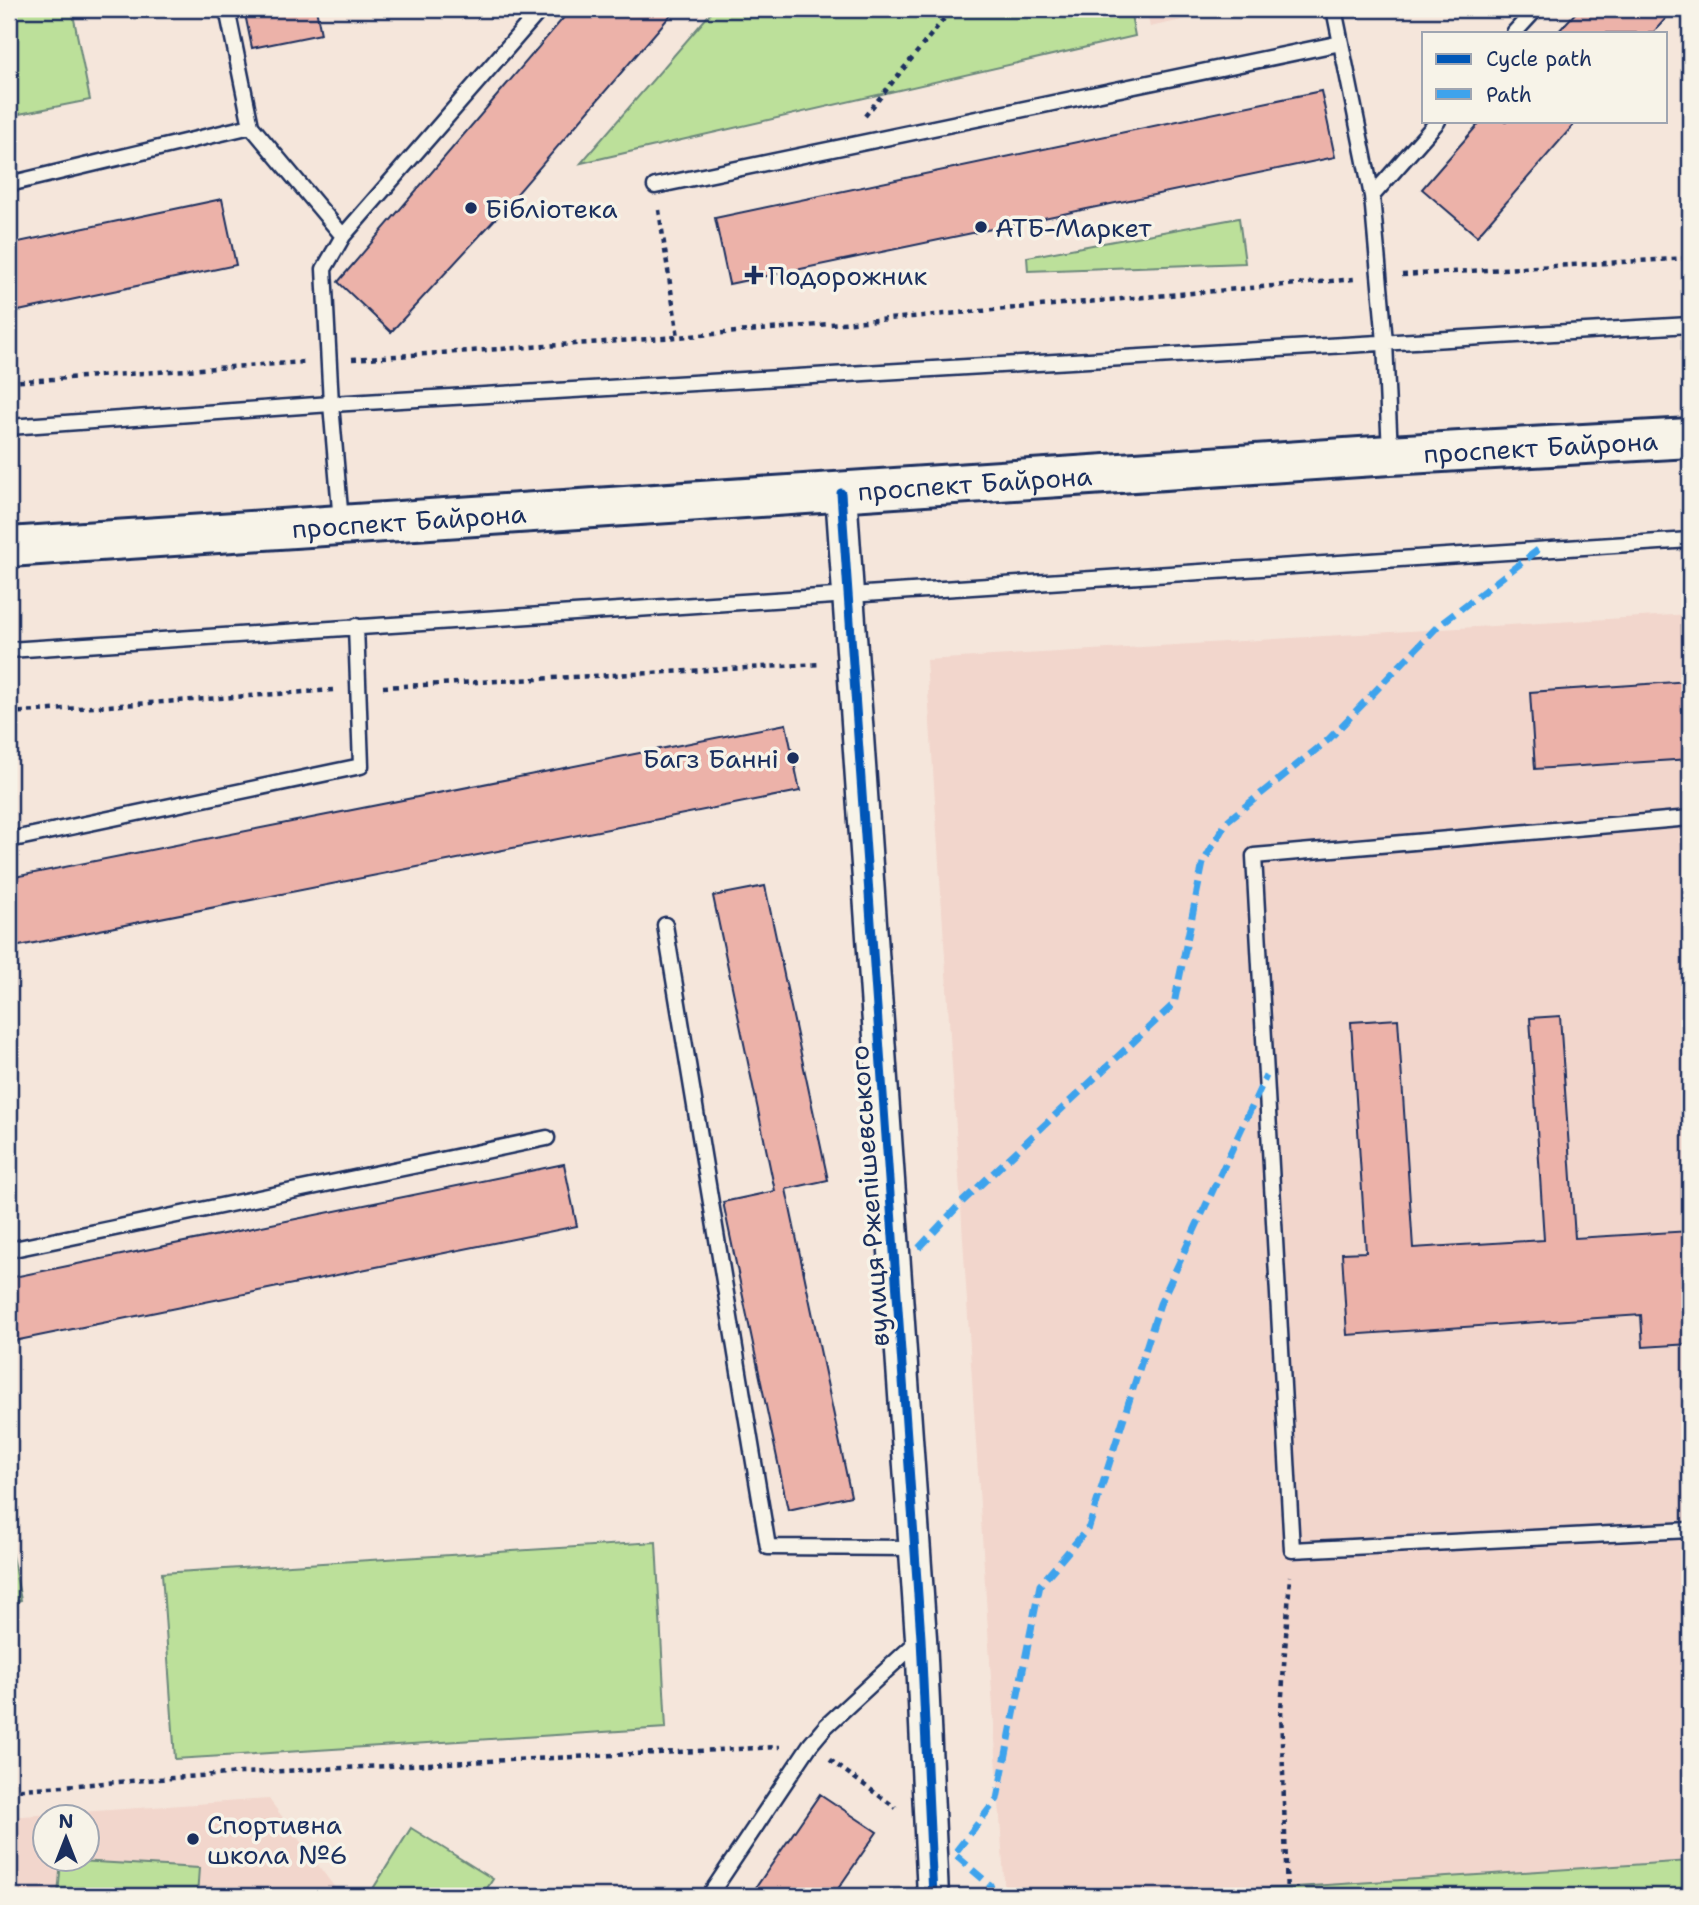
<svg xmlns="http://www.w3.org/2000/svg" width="1699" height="1905" font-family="'Shantell Sans',sans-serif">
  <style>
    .built { fill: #f2d6cc; fill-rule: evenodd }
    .green { fill: #bce09a; stroke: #6c887c; stroke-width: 2 }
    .building { fill: #ecb2a9; stroke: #1b2f5e; stroke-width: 2 }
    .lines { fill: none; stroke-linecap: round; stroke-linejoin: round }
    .lane-casing { stroke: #1b2f5e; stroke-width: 19 }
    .street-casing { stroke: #1b2f5e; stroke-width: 35 }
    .primary-casing { stroke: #1b2f5e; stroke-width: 44 }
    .path { stroke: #1b2f5e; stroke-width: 4.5; stroke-dasharray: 5 5; stroke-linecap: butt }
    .lane { stroke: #f7f3e8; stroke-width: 14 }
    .street { stroke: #f7f3e8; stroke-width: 30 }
    .primary { stroke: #f7f3e8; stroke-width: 38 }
    .quiet { stroke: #3da3ed; stroke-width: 7; stroke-dasharray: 14 7; stroke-linecap: butt }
    .cycleway-casing { stroke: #f7f3e8; stroke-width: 13 }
    .cycleway { stroke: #0057b8; stroke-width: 9 }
    .poi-dot { fill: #1b2f5e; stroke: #f7f3e8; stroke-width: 2.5 }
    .labels { text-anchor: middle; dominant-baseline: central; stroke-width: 7; stroke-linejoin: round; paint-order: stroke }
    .poi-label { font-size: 26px; fill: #1b2f5e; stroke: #f7f3e8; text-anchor: start }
    .street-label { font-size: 26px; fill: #1b2f5e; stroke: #f7f3e8 }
  </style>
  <rect width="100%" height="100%" fill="#f5e6db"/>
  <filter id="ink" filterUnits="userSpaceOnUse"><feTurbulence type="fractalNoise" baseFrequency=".0143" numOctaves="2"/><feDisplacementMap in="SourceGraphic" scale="14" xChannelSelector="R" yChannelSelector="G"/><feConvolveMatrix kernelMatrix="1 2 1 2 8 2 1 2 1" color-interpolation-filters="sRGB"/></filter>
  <g filter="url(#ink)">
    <path class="built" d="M1146 9H1232L1150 27Z
      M1690 614V1861L1159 1896H1005L926 660Z
      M269 1799 341 1896H9V1817ZM46 1818H88V1860H46Z"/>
    <path class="green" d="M9 9H72L90 100 9 116Z
      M714 9H1130L1135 36 581 163Z
      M1239 218 1245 263 1028 271 1027 257Z
      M9 1541 21 1600 9 1603Z
      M656 1542 666 1728 175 1759 162 1573Z
      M411 1828 493 1879 482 1896H378L371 1892Z
      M61 1860 199 1868 197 1896H58Z
      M1690 1861V1896H1159Z"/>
    <path class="building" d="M244 9H316L321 34 252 48Z
      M571 9H676L497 217 391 332 338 282Z
      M1579 9H1674L1653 33H1557Z
      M1321 91 1335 157 729 284 715 218Z
      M1481 121H1577L1477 236 1422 189Z
      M222 199 236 265 9 313V244Z
      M1690 681V759L1535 769 1530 692Z
      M786 724 800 791 9 948V878Z
      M765 886 828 1180 786 1189 851 1496 788 1510 723 1202 775 1191 713 896Z
      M1560 1016 1575 1238 1690 1231V1344L1643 1347 1641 1315 1347 1335 1342 1253 1366 1252 1351 1022 1398 1019 1413 1248 1544 1240 1530 1018Z
      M564 1164 577 1226 9 1342V1278Z
      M820 1794 877 1832 833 1896H750Z"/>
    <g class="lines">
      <g class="lane-casing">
        <path id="lane" d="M1334 9 1372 196 1385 342 1390 453
          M1514 33 1536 9
          M251 126 343 236
          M9 184 251 126 227 9
          M655 186 1341 43
          M1372 196 1438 121
          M9 427 331 404 1690 325
          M341 522 331 404 324 269 343 236 541 9
          M9 650 1690 540
          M1690 818 1254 856 1292 1550 1690 1530
          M9 840 361 766 356 626
          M665 925 768 1547 915 1548
          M9 1250 547 1138
          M709 1896 810 1745 826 1726 920 1639"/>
      </g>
      <g class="street-casing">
        <path id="street" d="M841 493 921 1638 933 1896"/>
      </g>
      <g class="primary-casing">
        <g id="primary">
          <path id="s1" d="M9 547 1390 455 1690 438"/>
        </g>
      </g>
      <path class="path" d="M865 116 952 9
        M659 210 678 337
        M1402 275 1690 258
        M352 359 678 337 1355 279
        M9 382 305 362
        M383 687 822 664
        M9 713 333 690
        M830 1760 896 1808
        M9 1790 241 1773 780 1747
        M1287 1896 1281 1710 1290 1576"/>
      <use href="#lane" class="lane"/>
      <use href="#street" class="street"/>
      <use href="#primary" class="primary"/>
      <path class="quiet" d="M919 1248 960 1204 1174 1004 1203 863 1227 821 1328 740 1438 626 1538 550
        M9 1891 16 1896
        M994 1896 990 1885 954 1854 997 1799 1040 1585 1089 1527 1160 1304 1266 1076"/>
      <g class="cycleway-casing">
        <path id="cycleway" d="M841 493 921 1638 933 1896"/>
      </g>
      <use href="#cycleway" class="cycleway"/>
    </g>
  </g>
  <g class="poi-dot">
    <circle cx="471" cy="208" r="7"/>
    <circle cx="981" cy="227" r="7"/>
    <path d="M750.5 264.5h7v7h7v7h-7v7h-7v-7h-7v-7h7z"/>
    <circle cx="793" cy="758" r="7"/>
    <circle cx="193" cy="1839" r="7"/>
  </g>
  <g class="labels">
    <g class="poi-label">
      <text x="485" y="208">Бібліотека</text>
      <text x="995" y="227">АТБ-Маркет</text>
      <text x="768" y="275">Подорожник</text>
      <text x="779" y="758" text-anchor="end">Багз Банні</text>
      <text x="207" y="1824">Спортивна<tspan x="207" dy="30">школа №6</tspan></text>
    </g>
    <g class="street-label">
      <text stroke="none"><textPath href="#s1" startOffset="1535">проспект Байрона</textPath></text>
      <text stroke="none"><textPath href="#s1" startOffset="968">проспект Байрона</textPath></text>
      <text stroke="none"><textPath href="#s1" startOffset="401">проспект Байрона</textPath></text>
      <text transform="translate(869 1196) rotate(-94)">вулиця Ржепішевського</text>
    </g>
  </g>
  <rect width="1699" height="1905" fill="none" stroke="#f7f3e8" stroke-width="35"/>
  <rect x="18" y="18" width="1664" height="1870" fill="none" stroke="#1b2f5e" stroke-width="2.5" filter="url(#ink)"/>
  <rect x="1422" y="32" width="245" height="91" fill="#f7f3e8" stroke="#9fa5b1" stroke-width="2"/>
  <rect x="1436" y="54" width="35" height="10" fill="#0057b8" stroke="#9fa5b1" stroke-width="2"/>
  <text x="1486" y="66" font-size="21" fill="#1b2f5e">Cycle path</text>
  <rect x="1436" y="89" width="35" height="10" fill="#3da3ed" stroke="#9fa5b1" stroke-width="2"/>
  <text x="1486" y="102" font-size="21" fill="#1b2f5e">Path</text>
  <g transform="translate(66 1838)"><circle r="33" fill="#f7f3e8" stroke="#9fa5b1" stroke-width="2"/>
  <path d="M0-5L12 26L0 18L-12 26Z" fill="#1b2f5e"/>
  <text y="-10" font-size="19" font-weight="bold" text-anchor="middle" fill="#1b2f5e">N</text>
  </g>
</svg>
